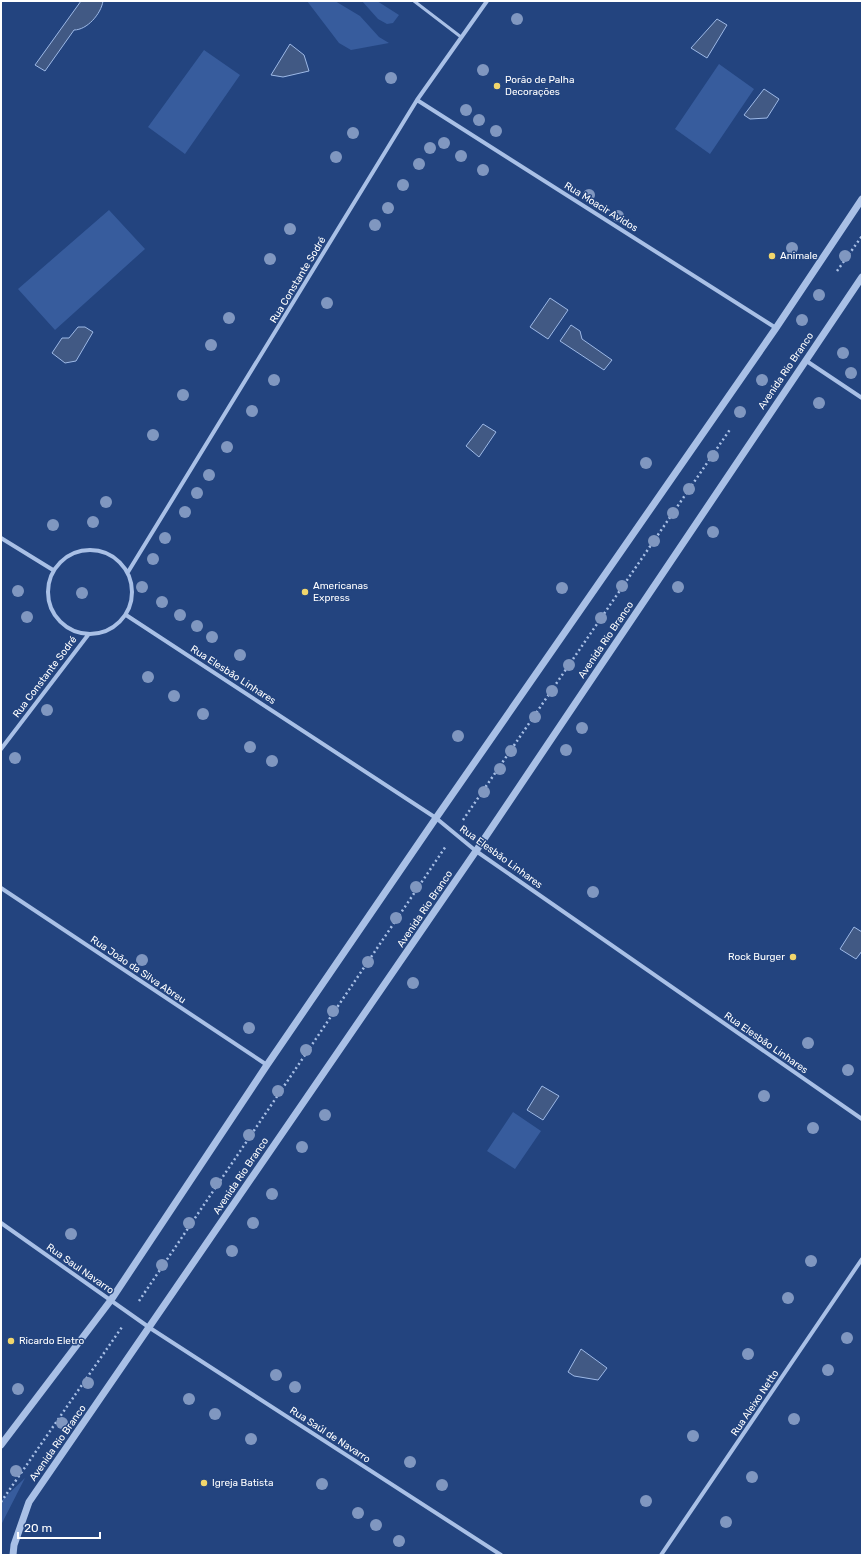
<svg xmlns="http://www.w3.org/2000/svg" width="863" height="1556" font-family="Rubik,sans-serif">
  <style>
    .green { fill: #375c9d }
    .water { fill: #415984; stroke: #9db9e7 }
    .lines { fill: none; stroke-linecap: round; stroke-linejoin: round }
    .path { stroke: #a9c0e6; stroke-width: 2.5; stroke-dasharray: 2 3; stroke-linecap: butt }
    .service { stroke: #a9c0e6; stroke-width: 3 }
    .minor { stroke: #a9c0e6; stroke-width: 4 }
    .tertiary { stroke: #a9c0e6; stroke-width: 7 }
    .tree { fill: #8097c0 }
    .poi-dot { fill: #f1d66c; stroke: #23447f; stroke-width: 1.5 }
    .labels { text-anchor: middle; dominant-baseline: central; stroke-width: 3; stroke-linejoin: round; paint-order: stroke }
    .poi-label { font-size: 10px; fill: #fff; stroke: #23447f; text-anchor: start }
    .street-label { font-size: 10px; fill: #fff; stroke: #23447f }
  </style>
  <rect width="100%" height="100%" fill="#23447f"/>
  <path class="green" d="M307 1H335L360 16 379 37 389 43 351 50 339 43Z
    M362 1H377L399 15 393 23 387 24 378 19Z
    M204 50 240 75 185 154 148 127Z
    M719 64 754 89 710 154 675 129Z
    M109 210 145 249 55 330 18 289Z
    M513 1112 541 1131 515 1169 487 1151Z
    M25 1478 1 1525V1501Z"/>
  <path class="water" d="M81 1H103C101 14 87 30 74 30L45 71 35 65Z
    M717 19 727 25 707 58 691 48Z
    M290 44 304 55 309 71 283 77 271 75Z
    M764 89 779 99 767 118 750 119 744 115Z
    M550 298 568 310 548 339 530 327Z
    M571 325 580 331 582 339 612 360 604 370 560 341Z
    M78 327H85L93 332 76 361 65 363 52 353 62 338H69Z
    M483 424 496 432 479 457 466 446Z
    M854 927 862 932V951L856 959 840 949Z
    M542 1086 559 1096 543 1120 527 1110Z
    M581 1349 607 1368 598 1380 574 1376 568 1372Z"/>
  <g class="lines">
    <path class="path" d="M837 271 862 236
      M463 820 731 428
      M139 1301 446 846
      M1 1502 122 1327"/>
    <path class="service" d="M414 1 461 37"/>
    <path class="minor" d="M417 100 776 328
      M805 360 862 398
      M1 538 53 570
      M48 592a42 42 0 1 1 84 0a42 42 0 1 1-84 0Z
      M128 572 417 100 487 1
      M126 615 436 818 476 851 862 1119
      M1 749 88 635
      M1 888 267 1065
      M1 1223 150 1328 501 1555
      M661 1555 862 1259"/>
    <path class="tertiary" d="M1 1445 111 1300 267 1065 436 818 776 328 862 199
      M13 1555 14 1545 29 1502 476 851 862 277"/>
  </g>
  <g class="tree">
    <circle cx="517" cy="19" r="6"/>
    <circle cx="483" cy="70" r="6"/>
    <circle cx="391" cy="78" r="6"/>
    <circle cx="466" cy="110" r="6"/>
    <circle cx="479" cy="120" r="6"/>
    <circle cx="496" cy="131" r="6"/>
    <circle cx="353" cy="133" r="6"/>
    <circle cx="444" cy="143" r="6"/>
    <circle cx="430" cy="148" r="6"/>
    <circle cx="461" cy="156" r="6"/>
    <circle cx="336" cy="157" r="6"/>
    <circle cx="419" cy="164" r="6"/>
    <circle cx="483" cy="170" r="6"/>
    <circle cx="403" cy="185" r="6"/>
    <circle cx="589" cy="195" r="6"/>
    <circle cx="388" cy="208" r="6"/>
    <circle cx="618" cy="216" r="6"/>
    <circle cx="375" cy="225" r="6"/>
    <circle cx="290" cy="229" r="6"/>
    <circle cx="792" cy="248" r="6"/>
    <circle cx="845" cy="256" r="6"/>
    <circle cx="270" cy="259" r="6"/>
    <circle cx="819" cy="295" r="6"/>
    <circle cx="327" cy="303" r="6"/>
    <circle cx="229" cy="318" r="6"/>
    <circle cx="802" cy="320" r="6"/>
    <circle cx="211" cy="345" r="6"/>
    <circle cx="843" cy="353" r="6"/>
    <circle cx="851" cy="373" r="6"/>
    <circle cx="274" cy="380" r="6"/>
    <circle cx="762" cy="380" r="6"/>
    <circle cx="183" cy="395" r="6"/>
    <circle cx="819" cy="403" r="6"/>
    <circle cx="252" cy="411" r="6"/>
    <circle cx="740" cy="412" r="6"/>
    <circle cx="153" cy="435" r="6"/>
    <circle cx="227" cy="447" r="6"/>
    <circle cx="713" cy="456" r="6"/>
    <circle cx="646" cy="463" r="6"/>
    <circle cx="209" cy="475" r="6"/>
    <circle cx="689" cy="489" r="6"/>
    <circle cx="197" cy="493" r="6"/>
    <circle cx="106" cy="502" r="6"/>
    <circle cx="185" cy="512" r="6"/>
    <circle cx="673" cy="513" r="6"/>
    <circle cx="93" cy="522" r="6"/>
    <circle cx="53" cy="525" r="6"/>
    <circle cx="713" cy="532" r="6"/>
    <circle cx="165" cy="538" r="6"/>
    <circle cx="654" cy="541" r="6"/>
    <circle cx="153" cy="559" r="6"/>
    <circle cx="622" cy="586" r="6"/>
    <circle cx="142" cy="587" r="6"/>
    <circle cx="678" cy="587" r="6"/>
    <circle cx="562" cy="588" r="6"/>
    <circle cx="18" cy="591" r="6"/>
    <circle cx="82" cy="593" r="6"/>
    <circle cx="162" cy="602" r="6"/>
    <circle cx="180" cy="615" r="6"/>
    <circle cx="27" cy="617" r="6"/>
    <circle cx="601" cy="618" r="6"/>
    <circle cx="197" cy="626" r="6"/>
    <circle cx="212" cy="637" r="6"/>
    <circle cx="240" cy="655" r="6"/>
    <circle cx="569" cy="665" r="6"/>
    <circle cx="148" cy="677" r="6"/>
    <circle cx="552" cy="691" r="6"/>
    <circle cx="174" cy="696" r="6"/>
    <circle cx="47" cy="710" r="6"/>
    <circle cx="203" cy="714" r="6"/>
    <circle cx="535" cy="717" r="6"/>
    <circle cx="582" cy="728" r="6"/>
    <circle cx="458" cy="736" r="6"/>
    <circle cx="250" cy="747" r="6"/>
    <circle cx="566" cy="750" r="6"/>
    <circle cx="511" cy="751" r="6"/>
    <circle cx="15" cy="758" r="6"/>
    <circle cx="272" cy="761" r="6"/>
    <circle cx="500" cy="769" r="6"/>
    <circle cx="484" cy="792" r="6"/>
    <circle cx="416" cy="887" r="6"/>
    <circle cx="593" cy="892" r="6"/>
    <circle cx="396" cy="918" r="6"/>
    <circle cx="142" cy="960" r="6"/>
    <circle cx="368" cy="962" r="6"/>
    <circle cx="413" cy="983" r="6"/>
    <circle cx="333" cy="1011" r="6"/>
    <circle cx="249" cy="1028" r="6"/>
    <circle cx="808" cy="1043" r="6"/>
    <circle cx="306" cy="1050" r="6"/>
    <circle cx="848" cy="1070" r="6"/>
    <circle cx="278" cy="1091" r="6"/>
    <circle cx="764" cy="1096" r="6"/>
    <circle cx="325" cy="1115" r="6"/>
    <circle cx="813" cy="1128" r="6"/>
    <circle cx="249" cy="1135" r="6"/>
    <circle cx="302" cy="1147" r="6"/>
    <circle cx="216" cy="1183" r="6"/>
    <circle cx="272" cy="1194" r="6"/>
    <circle cx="189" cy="1223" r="6"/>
    <circle cx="253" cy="1223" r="6"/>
    <circle cx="71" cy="1234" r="6"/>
    <circle cx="232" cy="1251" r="6"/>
    <circle cx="811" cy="1261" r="6"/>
    <circle cx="162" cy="1265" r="6"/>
    <circle cx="788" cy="1298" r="6"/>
    <circle cx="847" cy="1338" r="6"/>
    <circle cx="748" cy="1354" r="6"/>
    <circle cx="828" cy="1370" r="6"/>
    <circle cx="276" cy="1375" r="6"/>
    <circle cx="88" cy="1383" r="6"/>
    <circle cx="295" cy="1387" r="6"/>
    <circle cx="18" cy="1389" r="6"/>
    <circle cx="189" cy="1399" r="6"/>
    <circle cx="215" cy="1414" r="6"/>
    <circle cx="794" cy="1419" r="6"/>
    <circle cx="62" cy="1423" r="6"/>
    <circle cx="693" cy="1436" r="6"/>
    <circle cx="251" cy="1439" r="6"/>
    <circle cx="410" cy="1462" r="6"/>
    <circle cx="16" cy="1471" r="6"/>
    <circle cx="752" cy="1477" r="6"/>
    <circle cx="322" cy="1484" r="6"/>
    <circle cx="442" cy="1485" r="6"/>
    <circle cx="646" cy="1501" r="6"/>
    <circle cx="358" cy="1513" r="6"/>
    <circle cx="726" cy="1522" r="6"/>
    <circle cx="376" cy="1525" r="6"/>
    <circle cx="399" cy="1541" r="6"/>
  </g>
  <g class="poi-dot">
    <circle cx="497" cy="86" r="4"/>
    <circle cx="772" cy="256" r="4"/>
    <circle cx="305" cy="592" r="4"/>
    <circle cx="793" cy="957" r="4"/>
    <circle cx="11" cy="1341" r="4"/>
    <circle cx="204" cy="1483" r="4"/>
  </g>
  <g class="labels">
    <g class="poi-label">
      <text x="505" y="80">Porão de Palha<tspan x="505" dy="12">Decorações</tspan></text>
      <text x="780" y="256">Animale</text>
      <text x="313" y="586">Americanas<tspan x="313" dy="12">Express</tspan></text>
      <text x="785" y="957" text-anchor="end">Rock Burger</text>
      <text x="19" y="1341">Ricardo Eletro</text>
      <text x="212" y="1483">Igreja Batista</text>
    </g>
    <g class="street-label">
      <text transform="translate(601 207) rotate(32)">Rua Moacir Avidos</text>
      <text transform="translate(298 280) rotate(-59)">Rua Constante Sodré</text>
      <text transform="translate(786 371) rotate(-56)">Avenida Rio Branco</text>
      <text transform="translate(606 640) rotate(-56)">Avenida Rio Branco</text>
      <text transform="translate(233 675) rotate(33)">Rua Elesbão Linhares</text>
      <text transform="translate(45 677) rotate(-53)">Rua Constante Sodré</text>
      <text transform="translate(501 857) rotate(36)">Rua Elesbão Linhares</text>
      <text transform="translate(425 909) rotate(-56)">Avenida Rio Branco</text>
      <text transform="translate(138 970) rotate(34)">Rua João da Silva Abreu</text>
      <text transform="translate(766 1043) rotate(35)">Rua Elesbão Linhares</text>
      <text transform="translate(241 1176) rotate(-56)">Avenida Rio Branco</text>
      <text transform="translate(80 1269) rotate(35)">Rua Saul Navarro</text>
      <text transform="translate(755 1403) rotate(-56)">Rua Aleixo Netto</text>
      <text transform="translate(330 1435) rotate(33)">Rua Saúl de Navarro</text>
      <text transform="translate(58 1443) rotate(-55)">Avenida Rio Branco</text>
    </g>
  </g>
  <rect width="863" height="1556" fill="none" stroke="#ffffff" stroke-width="4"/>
  <path d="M18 1532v6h82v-6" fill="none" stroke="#ffffff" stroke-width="2"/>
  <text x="24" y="1532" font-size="12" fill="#ffffff" stroke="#23447f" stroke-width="3" paint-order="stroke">20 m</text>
</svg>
